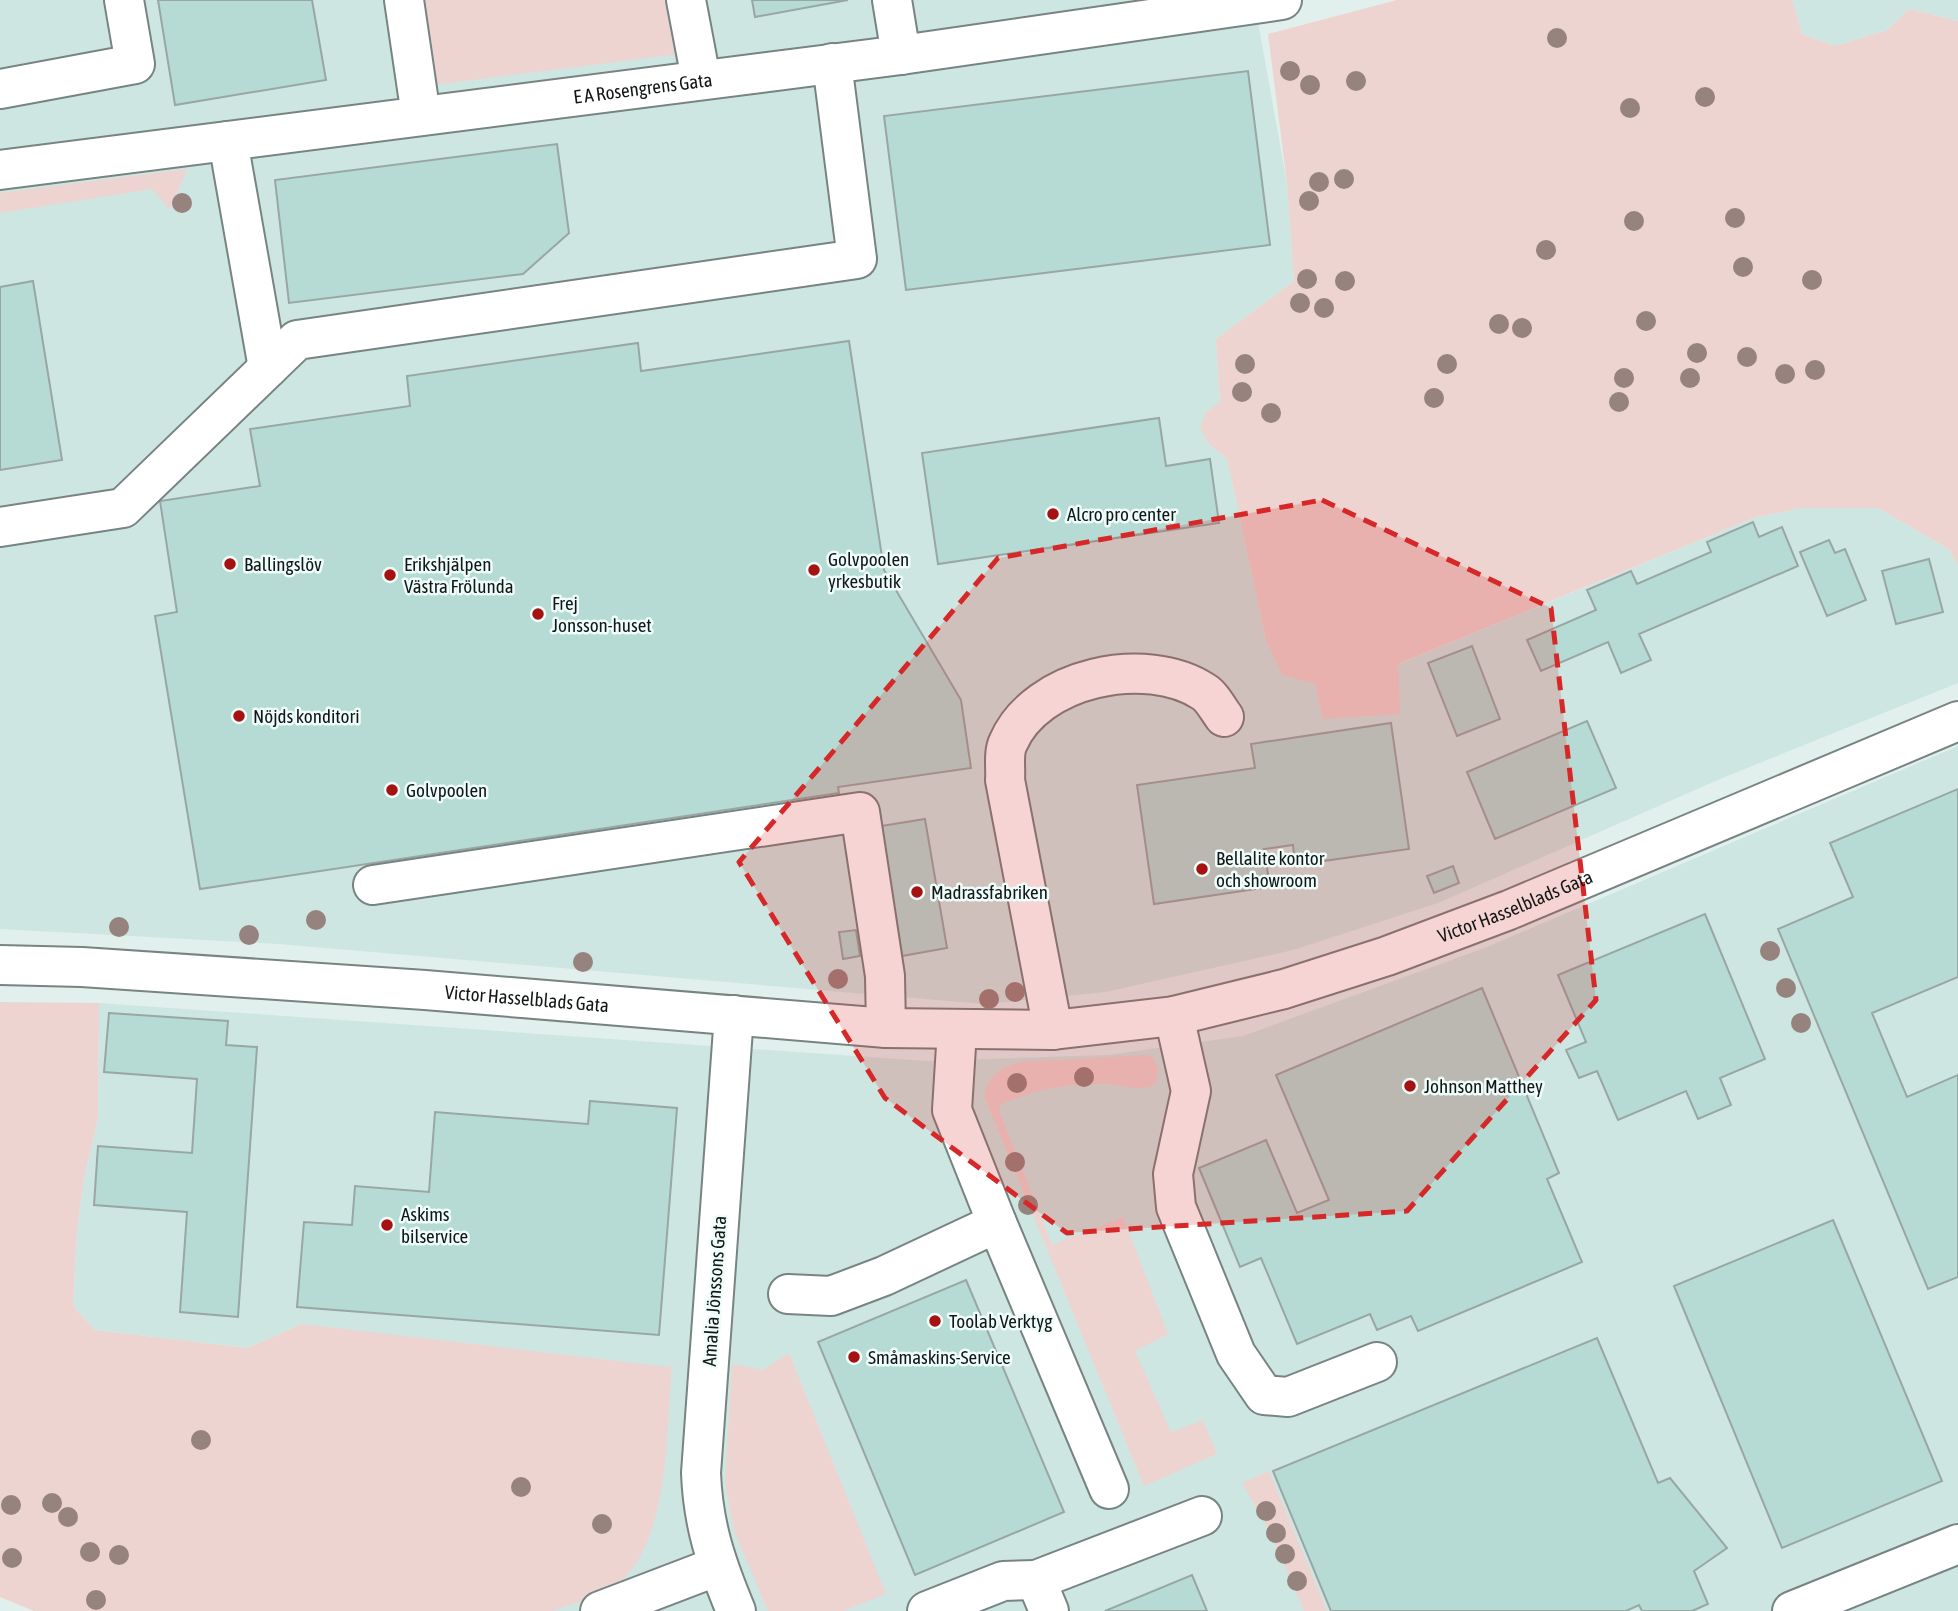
<svg xmlns="http://www.w3.org/2000/svg" width="1958" height="1611" font-family="'Asap Condensed',sans-serif">
  <style>
    .built { fill: #cee6e1 }
    .green { fill: #edd4d0 }
    .building { fill: #b5dbd4; stroke: #99a7a4; stroke-width: 2 }
    .lines { fill: none; stroke-linecap: round; stroke-linejoin: round }
    .minor-casing { stroke: #778481; stroke-width: 42 }
    .minor { stroke: #fff; stroke-width: 38 }
    .tree { fill: #96837e }
    .marked { fill: #d62828; fill-opacity: 0.2; stroke: #d62828; stroke-width: 5; stroke-dasharray: 14 9; stroke-linejoin: round }
    .poi-dot { fill: #a61112; stroke: #eefdfa; stroke-width: 2.5 }
    .labels { text-anchor: middle; dominant-baseline: central; stroke-width: 5; stroke-linejoin: round; paint-order: stroke }
    .street-label { font-size: 19px; fill: #121716; stroke: #eefdfa }
    .poi-label { font-size: 19px; fill: #121716; stroke: #eefdfa; text-anchor: start }
  </style>
  <rect width="100%" height="100%" fill="#e1f0ed"/>
  <path class="built" d="M0 0H1254L1287 183 1294 281 1216 339 1220 403 1206 412 1208 443 1227 459 1266 640 1282 674 1315 684 1397 665 1756 517 1803 508H1878L1950 550 1958 567V683L1720 779 1438 903 1293 950 1105 992 984 1004 278 944 0 929Z
    M1792 0H1958V21L1909 9 1887 30 1835 46 1802 34Z
    M1958 746V1611H487L302 1324 247 1348 95 1330 73 1306 77 1231 84 1178 98 1118 99 1003 926 1061 1109 1055 1243 1036 1487 947Z"/>
  <path class="green" d="M420 0H671L680 54 432 85Z
    M1397 0H1792L1802 34 1835 46 1887 30 1909 9 1958 21V567L1950 550 1878 508H1803L1756 517 1398 664 1400 714 1323 719 1315 684 1282 675 1266 640 1227 459 1208 443 1200 428 1206 412 1220 402 1216 339 1294 281 1287 183 1268 34Z
    M187 169 170 210 152 189 0 213V193Z
    M0 1002 99 1003 98 1118 84 1178 77 1231 73 1306 95 1330 247 1348 302 1324 669 1367 672 1365C666 1431 671 1546 613 1588 597 1599 570 1604 552 1611H34L0 1597Z
    M1147 1055 1154 1058C1158 1068 1161 1078 1152 1086 1134 1091 1120 1084 1103 1084 1067 1083 1032 1090 1000 1105L999 1110 1052 1245 1123 1217 1168 1334 1135 1351 1171 1432 1203 1420 1217 1454 1144 1486 984 1096C988 1075 1002 1066 1021 1062Z
    M789 1353 886 1594 843 1611H768L734 1531 725 1482 732 1364 763 1370Z
    M1269 1471 1327 1611H1304L1271 1534 1242 1483Z"/>
  <path class="building" d="M158 0H312L326 80 175 105Z
    M752 0H848L755 17Z
    M1248 71 1270 245 906 290 884 116Z
    M557 144 569 233 523 274 289 303 275 180Z
    M33 281 62 460 0 470V287Z
    M849 341 884 570 961 700 971 768 838 787 839 793 200 889 155 616 177 612 160 501 260 486 250 429 410 406 407 376 638 343 641 371Z
    M1159 418 1166 466 1210 459 1219 523 938 564 922 453Z
    M1753 522 1759 537 1782 527 1798 566 1639 634 1651 660 1621 673 1608 642 1541 671 1527 640 1596 610 1587 590 1631 571 1637 584 1711 552 1707 542Z
    M1829 540 1835 553 1845 549 1866 600 1827 616 1800 552Z
    M1929 559 1943 612 1896 624 1882 571Z
    M1472 646 1500 719 1457 736 1428 663Z
    M1587 721 1616 788 1495 839 1467 772Z
    M1391 723 1409 849 1295 865 1293 845 1264 849 1270 887 1154 904 1137 785 1255 768 1251 744Z
    M1958 789V977L1872 1013 1907 1097 1958 1075V1277L1928 1289 1778 929 1853 897 1830 843Z
    M925 819 947 948 902 956 881 826Z
    M1453 866 1459 883 1434 893 1427 876Z
    M1705 914 1765 1059 1720 1078 1731 1105 1698 1119 1686 1091 1618 1120 1597 1071 1579 1078 1566 1050 1586 1042 1558 975Z
    M856 930 860 956 843 959 839 932Z
    M1482 988 1559 1173 1547 1179 1582 1262 1418 1331 1411 1316 1377 1330 1370 1314 1297 1344 1261 1258 1240 1267 1199 1168 1266 1140 1297 1213 1329 1200 1276 1075Z
    M109 1013 228 1021 226 1045 257 1047 238 1317 180 1312 187 1212 94 1205 98 1146 192 1153 197 1079 104 1072Z
    M590 1101 677 1108 659 1335 297 1307 304 1222 352 1225 355 1186 429 1192 435 1112 588 1124Z
    M1833 1220 1942 1481 1782 1548 1674 1286Z
    M966 1280 1064 1512 915 1575 818 1342Z
    M1597 1338 1658 1483 1670 1478 1727 1548 1694 1571 1708 1604 1692 1611H1642L1639 1605 1626 1611H1331L1273 1471Z
    M1192 1575 1207 1611H1105Z"/>
  <g class="lines">
    <g class="minor-casing">
      <g id="minor">
        <path d="M404 0 421 116"/>
        <path d="M686 0 701 79"/>
        <path d="M892 0 901 55"/>
        <path d="M0 89 135 64 124 0"/>
        <path d="M228 141 268 368"/>
        <path id="s1" d="M0 170 901 55 1282 0"/>
        <path d="M0 527 123 508 297 340 857 259 832 63"/>
        <path d="M373 885 860 812 885 976 886 1028"/>
        <path id="s2" d="M0 965 82 967 425 990 886 1028 1053 1030 1174 1016 1284 989 1387 956 1509 910 1958 721"/>
        <path d="M734 1015 701 1473C703 1525 716 1563 736 1611"/>
        <path d="M1174 1016 1191 1091 1173 1174 1176 1207 1236 1354 1264 1395 1288 1397 1377 1362"/>
        <path d="M1053 1030 1005 780C1006 769 1003 753 1008 743 1036 677 1146 654 1204 692 1212 697 1218 709 1224 717"/>
        <path d="M997 1223 1109 1489"/>
        <path d="M788 1294 831 1296 884 1276 997 1223 952 1110 957 1030"/>
        <path d="M600 1611 718 1566"/>
        <path d="M927 1611 1003 1581 1036 1580"/>
        <path d="M1049 1611 1036 1580 1202 1516"/>
        <path d="M1792 1611 1958 1544"/>
      </g>
    </g>
    <use href="#minor" class="minor"/>
  </g>
  <g class="tree">
    <circle cx="1557" cy="38" r="10"/>
    <circle cx="1290" cy="71" r="10"/>
    <circle cx="1356" cy="81" r="10"/>
    <circle cx="1310" cy="85" r="10"/>
    <circle cx="1705" cy="97" r="10"/>
    <circle cx="1630" cy="108" r="10"/>
    <circle cx="1344" cy="179" r="10"/>
    <circle cx="1319" cy="182" r="10"/>
    <circle cx="1309" cy="201" r="10"/>
    <circle cx="182" cy="203" r="10"/>
    <circle cx="1735" cy="218" r="10"/>
    <circle cx="1634" cy="221" r="10"/>
    <circle cx="1546" cy="250" r="10"/>
    <circle cx="1743" cy="267" r="10"/>
    <circle cx="1307" cy="279" r="10"/>
    <circle cx="1812" cy="280" r="10"/>
    <circle cx="1345" cy="281" r="10"/>
    <circle cx="1300" cy="303" r="10"/>
    <circle cx="1324" cy="308" r="10"/>
    <circle cx="1646" cy="321" r="10"/>
    <circle cx="1499" cy="324" r="10"/>
    <circle cx="1522" cy="328" r="10"/>
    <circle cx="1697" cy="353" r="10"/>
    <circle cx="1747" cy="357" r="10"/>
    <circle cx="1245" cy="364" r="10"/>
    <circle cx="1447" cy="364" r="10"/>
    <circle cx="1815" cy="370" r="10"/>
    <circle cx="1785" cy="374" r="10"/>
    <circle cx="1624" cy="378" r="10"/>
    <circle cx="1690" cy="378" r="10"/>
    <circle cx="1242" cy="392" r="10"/>
    <circle cx="1434" cy="398" r="10"/>
    <circle cx="1619" cy="402" r="10"/>
    <circle cx="1271" cy="413" r="10"/>
    <circle cx="316" cy="920" r="10"/>
    <circle cx="119" cy="927" r="10"/>
    <circle cx="249" cy="935" r="10"/>
    <circle cx="1770" cy="951" r="10"/>
    <circle cx="583" cy="962" r="10"/>
    <circle cx="838" cy="979" r="10"/>
    <circle cx="1786" cy="988" r="10"/>
    <circle cx="1015" cy="992" r="10"/>
    <circle cx="989" cy="999" r="10"/>
    <circle cx="1801" cy="1023" r="10"/>
    <circle cx="1084" cy="1077" r="10"/>
    <circle cx="1017" cy="1083" r="10"/>
    <circle cx="1015" cy="1162" r="10"/>
    <circle cx="1028" cy="1205" r="10"/>
    <circle cx="201" cy="1440" r="10"/>
    <circle cx="521" cy="1487" r="10"/>
    <circle cx="52" cy="1503" r="10"/>
    <circle cx="11" cy="1505" r="10"/>
    <circle cx="1266" cy="1511" r="10"/>
    <circle cx="68" cy="1517" r="10"/>
    <circle cx="602" cy="1524" r="10"/>
    <circle cx="1276" cy="1533" r="10"/>
    <circle cx="90" cy="1552" r="10"/>
    <circle cx="1285" cy="1554" r="10"/>
    <circle cx="119" cy="1555" r="10"/>
    <circle cx="12" cy="1558" r="10"/>
    <circle cx="1297" cy="1581" r="10"/>
    <circle cx="96" cy="1600" r="10"/>
  </g>
  <path class="marked" d="M1322 500 1551 608 1596 1000 1407 1211 1067 1233 885 1098 739 862 998 558Z"/>
  <g class="poi-dot">
    <circle cx="1053" cy="514" r="7"/>
    <circle cx="230" cy="564" r="7"/>
    <circle cx="814" cy="570" r="7"/>
    <circle cx="390" cy="575" r="7"/>
    <circle cx="538" cy="614" r="7"/>
    <circle cx="239" cy="716" r="7"/>
    <circle cx="392" cy="790" r="7"/>
    <circle cx="1202" cy="869" r="7"/>
    <circle cx="917" cy="892" r="7"/>
    <circle cx="1410" cy="1086" r="7"/>
    <circle cx="387" cy="1225" r="7"/>
    <circle cx="935" cy="1321" r="7"/>
    <circle cx="854" cy="1357" r="7"/>
  </g>
  <g class="labels">
    <g class="street-label">
      <text stroke="none"><textPath href="#s1" startOffset="648">E A Rosengrens Gata</textPath></text>
      <text stroke="none"><textPath href="#s2" startOffset="1536">Victor Hasselblads Gata</textPath></text>
      <text stroke="none"><textPath href="#s2" startOffset="528">Victor Hasselblads Gata</textPath></text>
      <text transform="translate(714 1291) rotate(-86)">Amalia Jönssons Gata</text>
    </g>
    <g class="poi-label">
      <text x="1067" y="514">Alcro pro center</text>
      <text x="828" y="559">Golvpoolen<tspan x="828" dy="22">yrkesbutik</tspan></text>
      <text x="244" y="564">Ballingslöv</text>
      <text x="404" y="564">Erikshjälpen<tspan x="404" dy="22">Västra Frölunda</tspan></text>
      <text x="552" y="603">Frej<tspan x="552" dy="22">Jonsson-huset</tspan></text>
      <text x="253" y="716">Nöjds konditori</text>
      <text x="406" y="790">Golvpoolen</text>
      <text x="1216" y="858">Bellalite kontor<tspan x="1216" dy="22">och showroom</tspan></text>
      <text x="931" y="892">Madrassfabriken</text>
      <text x="1424" y="1086">Johnson Matthey</text>
      <text x="401" y="1214">Askims<tspan x="401" dy="22">bilservice</tspan></text>
      <text x="949" y="1321">Toolab Verktyg</text>
      <text x="868" y="1357">Småmaskins-Service</text>
    </g>
  </g>
</svg>
